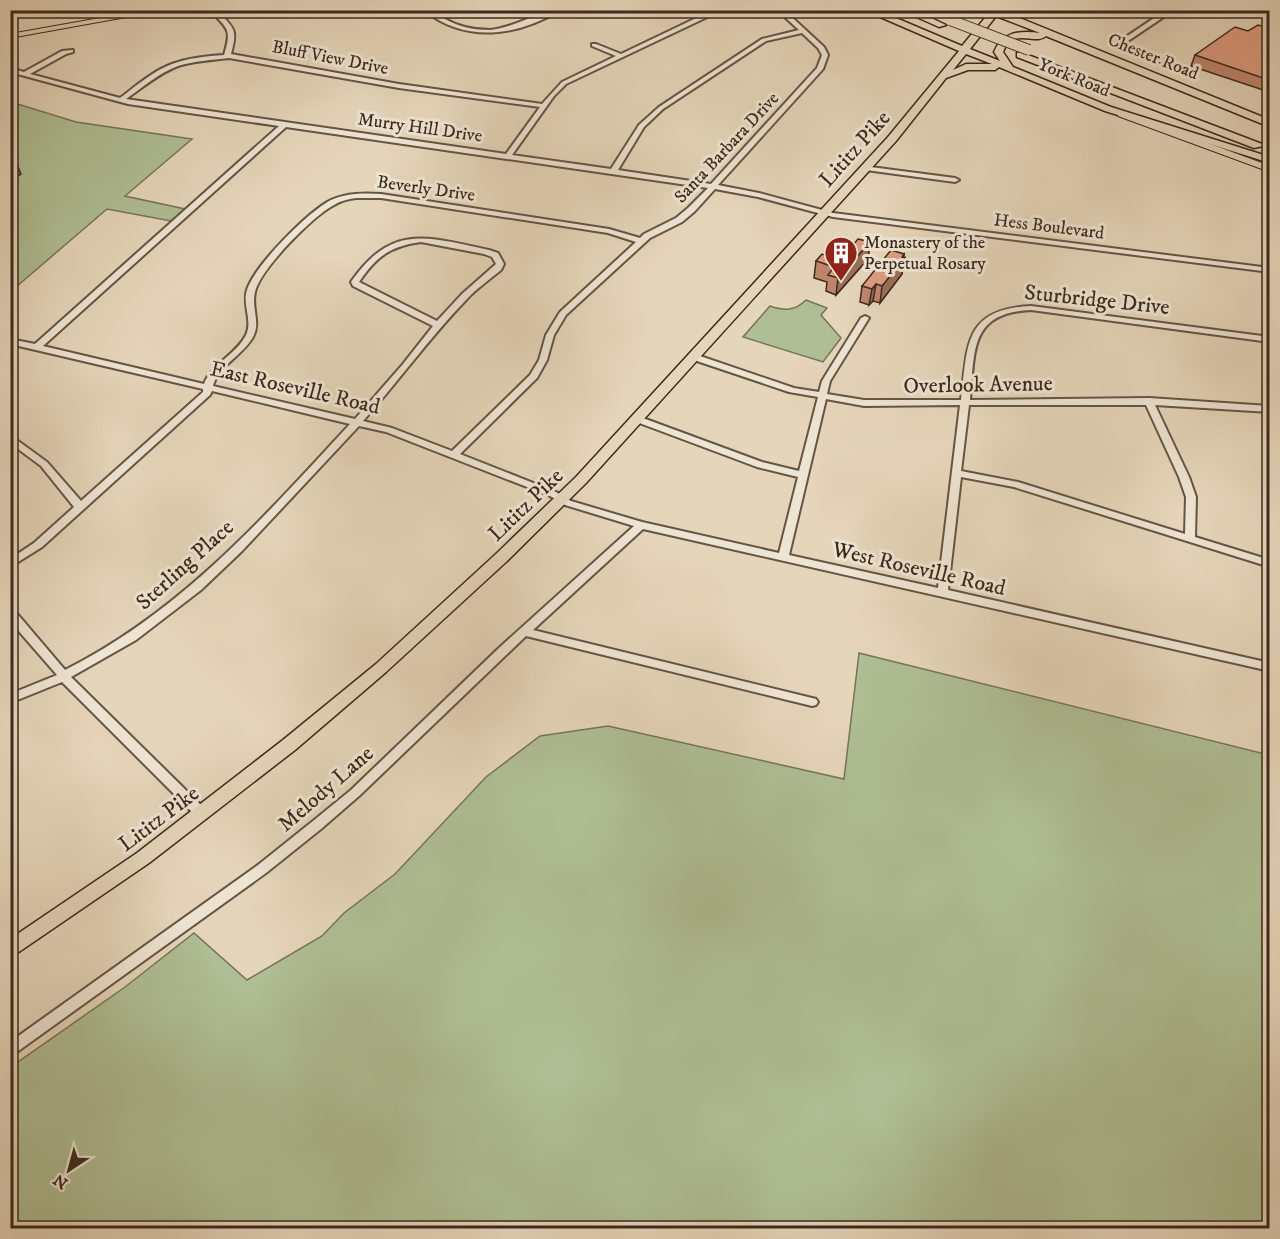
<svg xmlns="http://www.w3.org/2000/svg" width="1280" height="1239" font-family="'IM FELL DW Pica',serif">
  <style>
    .green { fill: #afbe94; stroke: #767458; stroke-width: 1.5 }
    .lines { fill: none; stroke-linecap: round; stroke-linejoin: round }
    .minor-casing { stroke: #665444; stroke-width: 4 }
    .major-casing { stroke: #3c291d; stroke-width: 2 }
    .highway-casing { stroke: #3c291d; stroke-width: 3 }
    .minor { fill: #eee4d2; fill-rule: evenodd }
    .major { fill: #e5d5ba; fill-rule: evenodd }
    .highway { fill: #e5d5ba; fill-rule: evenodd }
    .highway-bridge-casing { stroke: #3c291d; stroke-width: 12; stroke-linecap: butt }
    .highway-bridge { stroke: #e5d5ba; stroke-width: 10 }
    .wall { fill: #bf866e; stroke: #3c291d; stroke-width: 1.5 }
    .shaded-wall { fill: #9b6d5a; stroke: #3c291d; stroke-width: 1.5 }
    .building { fill: #de9c80; stroke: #3c291d; stroke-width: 1.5 }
    .labels { text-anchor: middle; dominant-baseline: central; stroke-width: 6; stroke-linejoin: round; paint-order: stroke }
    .far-street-label { font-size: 18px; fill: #3c291d; stroke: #eee4d2 }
    .far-poi-label { font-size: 18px; fill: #3c291d; stroke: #eee4d2; text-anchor: start }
    .street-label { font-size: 22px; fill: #3c291d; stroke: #eee4d2 }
  </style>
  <rect width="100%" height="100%" fill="#e5d5ba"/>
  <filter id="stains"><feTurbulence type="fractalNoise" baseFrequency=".00333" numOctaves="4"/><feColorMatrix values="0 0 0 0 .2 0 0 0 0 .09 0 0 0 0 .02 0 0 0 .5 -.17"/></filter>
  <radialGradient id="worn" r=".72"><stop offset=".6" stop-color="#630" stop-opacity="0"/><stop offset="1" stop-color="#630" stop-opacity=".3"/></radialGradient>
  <path class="green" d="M11 102 76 122 192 139 125 196 185 209 171 221 107 209 16 287 11 286Z
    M806 300 827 308 821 315 841 338 823 362 743 337 770 306C784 311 795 311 806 300Z
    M859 653 1269 755V1228H11V1067L125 987 194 933 247 980 322 936 344 913 395 874 486 777 540 736 608 726 844 779Z"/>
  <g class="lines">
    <g class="minor-casing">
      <path id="minor" d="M210 10H217C234 29 238 28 231 54L399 84 542 104 562 82 616 56 592 46V44H596L621 54 713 10H722L566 84 554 96 512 155 611 169 639 125 659 107 762 39 799 30 777 10H784L824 47 828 55 823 69 718 185 759 193 833 213 1270 268V272L833 217 758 197 715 189 694 212 682 222 650 238 566 315 554 335 547 360 537 378 460 454 556 492 571 501 642 522 779 553 798 477 757 467 634 421 632 419 634 417H640L762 462 799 471 818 397 789 392 691 359V355H697L794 388 819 392 822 381 861 318 865 316 869 318 830 381 827 394 864 400H961C968 346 963 309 1031 306L1270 337V342L1031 310C969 313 975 351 970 400L1149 398 1270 406V412L1155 405 1189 477 1196 497 1195 537 1270 560V567L1014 487 961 477 948 590 1270 663V671L643 529 533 630 812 698 816 699 818 702 816 705 812 706 526 636 359 796 321 829 266 873 10 1057V1042L258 865 313 821 351 790 499 648 634 526 565 505 550 496 386 432 359 426 242 551 201 590 136 640 71 677 206 810 208 814 206 818 202 819 198 818 62 682 10 703V694L57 675 10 621V609L14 610 65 670C182 611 263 518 350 424L212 391 210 395 42 547 10 567V559L34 543 74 507 41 466 10 443V435L47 462 81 501 203 392V389L10 344V339L35 344 279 126 128 104 10 72V68L24 72 62 51 73 50V52L66 54 30 74 120 98C136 86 153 71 172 64 188 58 207 56 224 55 232 28 228 30 210 10ZM802 33 818 48 822 55 817 68 711 184 618 170 644 127 663 109 766 41ZM229 58 399 88 540 107 506 154 126 99C142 88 159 73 178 66 194 61 212 60 229 58ZM286 127 708 188 688 208 676 218 644 234 640 238 609 229 381 194C364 193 347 193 331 200 309 211 254 266 247 290 242 305 253 320 246 335 236 355 212 363 204 384L43 346ZM356 198H381L608 233 636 242 560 312 546 335 539 360 530 375 452 451 392 428 363 421C398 382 429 338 466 300 476 289 489 280 501 270L504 264 498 253 489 250C427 237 392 223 351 282L353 286 433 326 403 364 355 419 213 386C218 366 243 355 253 337 261 322 251 308 255 292 260 269 313 216 334 205 340 201 348 199 356 198ZM421 242 484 254 492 257 496 264 462 294 437 321 359 282C376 257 390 246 421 242ZM826 399 864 406 960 405 938 588 789 555ZM969 405H1146L1179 477 1186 497 1185 534 1018 482 961 471Z
        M424 10C434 10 437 15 445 19 459 27 474 30 490 30 515 28 539 10 561 10 517 36 466 44 424 10Z
        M1166 10H1174L1125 43 1184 69V71H1180L1117 43Z
        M863 166 955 178 959 180 955 182 866 170 862 168Z"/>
    </g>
    <g class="major-casing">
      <path id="major" d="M145 10H165L10 38V34Z
        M1121 111 1270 166V172L1118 116V112Z"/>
    </g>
    <g class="highway-casing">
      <path id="highway" d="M864 10H877L962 46 989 13 985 10H1000L1270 120V127L1046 36C1035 46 1013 26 1003 52L1013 67 1111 107 1270 157V163L1105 111 999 67 995 70H968L946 78 896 141 586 483 506 562 386 672 295 750 149 863 10 958V939L137 853 283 740 376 664 496 554 576 477 888 137 959 51ZM996 16 1040 33C1020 30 1002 32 994 52L1000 61 970 49ZM966 54 992 64H966L953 70Z
        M901 10H914L946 25 939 27Z
        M1020 52 1262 144 1263 146 1254 148 1017 57V53Z"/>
    </g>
    <use href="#minor" class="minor"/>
    <use href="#major" class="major"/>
    <use href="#highway" class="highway"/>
    <g class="highway-bridge-casing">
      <path id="highway-bridge" d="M950 20 1029 50"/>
    </g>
    <use href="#highway-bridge" class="highway-bridge"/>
  </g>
  <path class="wall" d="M1269 23V92L1191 66 1195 55 1248 31 1265 27Z
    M870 242 868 259 836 295 826 291 827 282 814 278 816 261 840 260Z
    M904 254 902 274 880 303 873 301 869 305 860 302 862 286Z"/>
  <path class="shaded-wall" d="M13 99 17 111 10 114V100Z
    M16 162 21 174 10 182V166Z
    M870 242 868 259 836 295 838 278Z
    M904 254 903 260 905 258 902 274 880 303 882 286Z
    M876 284 873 301 869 305 872 289Z"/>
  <path class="building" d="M1269 23V80L1195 55 1235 27 1248 31 1258 25 1265 27Z
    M10 161 16 162 10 166Z
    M858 239 870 242 838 278 828 275 834 267 816 261 822 254 840 260Z
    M891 250 904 254 902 257 905 258 882 286 876 284 872 289 862 286Z"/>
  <defs>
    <g id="building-pin" transform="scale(1.725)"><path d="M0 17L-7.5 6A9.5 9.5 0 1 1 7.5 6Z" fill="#8f2418" stroke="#eee4d2"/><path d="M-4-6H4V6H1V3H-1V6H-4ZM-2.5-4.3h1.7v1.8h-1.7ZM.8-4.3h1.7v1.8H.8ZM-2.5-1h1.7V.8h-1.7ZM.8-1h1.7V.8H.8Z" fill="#fff"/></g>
  </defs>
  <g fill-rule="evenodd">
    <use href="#building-pin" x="841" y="253"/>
  </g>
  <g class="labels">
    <g class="far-street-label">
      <text transform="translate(1153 57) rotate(22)">Chester Road</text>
      <text transform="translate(330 58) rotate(11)">Bluff View Drive</text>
      <text transform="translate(1074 78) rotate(22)">York Road</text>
      <text transform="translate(420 128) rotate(8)">Murry Hill Drive</text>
      <text transform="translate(727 148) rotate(-47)">Santa Barbara Drive</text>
      <text transform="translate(426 189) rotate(8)">Beverly Drive</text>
      <text transform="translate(1049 227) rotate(7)">Hess Boulevard</text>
    </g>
    <g class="far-poi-label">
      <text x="864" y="243">Monastery of the<tspan x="864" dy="21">Perpetual Rosary</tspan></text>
    </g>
    <g class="street-label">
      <text transform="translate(855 149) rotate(-48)">Lititz Pike</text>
      <text transform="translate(1097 300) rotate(6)">Sturbridge Drive</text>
      <text transform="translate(978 385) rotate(-1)">Overlook Avenue</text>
      <text transform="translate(295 388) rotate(13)">East Roseville Road</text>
      <text transform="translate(526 505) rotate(-44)">Lititz Pike</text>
      <text transform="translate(185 565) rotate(-42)">Sterling Place</text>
      <text transform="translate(919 569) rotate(13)">West Roseville Road</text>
      <text transform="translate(326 789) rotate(-41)">Melody Lane</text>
      <text transform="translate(159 819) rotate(-37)">Lititz Pike</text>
    </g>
  </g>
  <rect width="1280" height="1239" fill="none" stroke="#e5d5ba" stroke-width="36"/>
  <rect x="12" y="12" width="1256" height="1215" fill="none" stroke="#3c291d" stroke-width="3"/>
  <rect x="18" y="18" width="1244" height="1203" fill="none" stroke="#3c291d" stroke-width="1.5"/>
  <g transform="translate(69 1170) rotate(216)" stroke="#eee4d2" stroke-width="4.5" paint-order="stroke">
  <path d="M0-4.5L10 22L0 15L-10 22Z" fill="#3c291d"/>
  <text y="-9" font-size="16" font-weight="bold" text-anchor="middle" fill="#3c291d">N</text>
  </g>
  <rect width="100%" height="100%" filter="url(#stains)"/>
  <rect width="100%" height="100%" fill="url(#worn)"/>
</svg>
